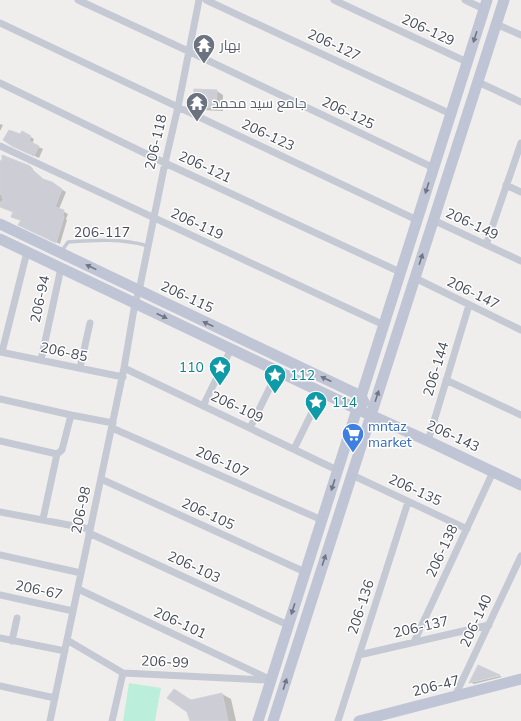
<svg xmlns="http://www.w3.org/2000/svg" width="521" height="721" font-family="'Nunito Sans',Cairo,sans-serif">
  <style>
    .green { fill: #bceedc }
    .shadow { fill: #0003 }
    .building { fill: #cdced5; stroke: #d1d2d9 }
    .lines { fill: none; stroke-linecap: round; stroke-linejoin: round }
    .lane { stroke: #c4c9d4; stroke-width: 3.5 }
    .street { stroke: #c4c9d4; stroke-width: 7 }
    .secondary { stroke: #c0c5d6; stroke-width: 11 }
    .oneway { fill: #717685 }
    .labels { text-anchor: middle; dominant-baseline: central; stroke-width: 3; stroke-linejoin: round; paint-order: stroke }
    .street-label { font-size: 14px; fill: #464c5a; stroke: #fff }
    .worship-label { font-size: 14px; fill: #5b616d; stroke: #fff; text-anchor: start }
    .culture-label { font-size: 14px; fill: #0d838f; stroke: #fff; text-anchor: start }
    .shop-label { font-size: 14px; fill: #366cbe; stroke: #fff; text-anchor: start }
  </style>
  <rect width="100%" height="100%" fill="#f0eeed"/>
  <path class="green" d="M129 683 161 688 155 721H123Z"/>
  <path class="shadow" d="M217 91 223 95V111L201 110 194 106Z
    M0 124 3 125 0 131Z
    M22 132 34 139 32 144 43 149 39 158 17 148Z
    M0 161 30 166 33 169V170L45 181 52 183 66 192 59 209 68 214 66 219 67 220 60 244 23 227 22 221 16 219 12 217 14 212 0 206Z
    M500 676 502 677 474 684 470 682 475 680V682Z
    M222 694 231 699 236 721H191L192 701Z"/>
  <path class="building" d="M194 89 217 90 216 108 193 107Z
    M9 130 20 134 22 131 31 136 29 141 39 146 34 156 12 146 3 140Z
    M2 155 30 166 29 167 43 179 52 182 62 189 55 207 64 210 63 216 64 217 56 243 18 225 21 220 11 217 13 212 0 207V203L4 199 2 198 3 196 0 194V160L2 161Z
    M478 665 500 675 469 683Z
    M174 689 191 700 222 693 228 721H190L187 712 167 698Z"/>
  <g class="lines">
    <path class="lane" d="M61 252 68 242C95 240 122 238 148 246"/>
    <path class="street" d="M78 0 188 51 434 168
      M206 0 451 114
      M334 0 467 62
      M465 0 484 9
      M0 23 417 220
      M496 24 521 35
      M478 82 521 102
      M0 83 165 163 400 272
      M0 146 384 325
      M506 185 521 192
      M433 220 521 261
      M486 245 521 143
      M415 278 521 330
      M0 352 123 377
      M2 352 27 252
      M41 360 61 268
      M80 368 90 323
      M124 368 337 470
      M446 380 521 415
      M0 399 71 415 113 423
      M203 406 231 349
      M112 428 322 520
      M250 428 278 371
      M0 441 57 454
      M428 441 469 305
      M294 449 322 392
      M352 475 467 529
      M101 479 305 572
      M0 512 90 529
      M43 519 57 454 62 450 71 415
      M89 533 288 625
      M0 555 81 573
      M78 589 271 680
      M0 595 73 611
      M0 638 65 651
      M67 640 123 673 266 680
      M12 641 17 618
      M414 642 493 472
      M359 655 489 625
      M0 686 55 698
      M455 696 521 556
      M50 721 124 368 135 303 139 291 165 163 178 107 199 0
      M112 721 123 673
      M338 721 408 502"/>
    <path class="secondary" d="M0 224 361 396 364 402
      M0 239 357 409 428 441 521 485
      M258 721 487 0
      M273 721 504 0
      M359 721 521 679"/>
  </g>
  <defs><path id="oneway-solid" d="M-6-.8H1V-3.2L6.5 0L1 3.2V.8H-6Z"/></defs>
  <g class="oneway">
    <use href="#oneway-solid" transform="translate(475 37) rotate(108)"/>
    <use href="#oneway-solid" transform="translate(427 188) rotate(108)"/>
    <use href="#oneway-solid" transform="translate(421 259) rotate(-72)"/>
    <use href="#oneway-solid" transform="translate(91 267) rotate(-154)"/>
    <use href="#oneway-solid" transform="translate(162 316) rotate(25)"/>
    <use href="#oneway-solid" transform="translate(208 324) rotate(-155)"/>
    <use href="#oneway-solid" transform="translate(326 379) rotate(-155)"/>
    <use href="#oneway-solid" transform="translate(377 396) rotate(-72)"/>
    <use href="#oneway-solid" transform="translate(333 485) rotate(108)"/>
    <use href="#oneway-solid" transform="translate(324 560) rotate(-72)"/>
    <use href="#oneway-solid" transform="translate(293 609) rotate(108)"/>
    <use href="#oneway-solid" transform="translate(285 684) rotate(-72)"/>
  </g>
  <defs>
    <g id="temple-pin" transform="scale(1.15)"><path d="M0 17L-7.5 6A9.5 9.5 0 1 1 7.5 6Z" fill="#6b7280" stroke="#fff"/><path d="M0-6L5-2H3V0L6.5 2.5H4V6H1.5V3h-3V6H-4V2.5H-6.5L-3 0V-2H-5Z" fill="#fff"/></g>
    <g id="sight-pin" transform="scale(1.15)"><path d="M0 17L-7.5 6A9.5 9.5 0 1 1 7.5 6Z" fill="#0f9aa8" stroke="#fff"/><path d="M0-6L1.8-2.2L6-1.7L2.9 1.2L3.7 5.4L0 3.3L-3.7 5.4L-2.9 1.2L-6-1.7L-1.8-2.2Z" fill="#fff"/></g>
    <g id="supermarket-pin" transform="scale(1.15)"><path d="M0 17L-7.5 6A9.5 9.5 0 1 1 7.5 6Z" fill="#3f7fe0" stroke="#fff"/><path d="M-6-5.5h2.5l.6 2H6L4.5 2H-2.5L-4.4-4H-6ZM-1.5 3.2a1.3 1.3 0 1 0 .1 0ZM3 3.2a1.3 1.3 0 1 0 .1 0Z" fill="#fff"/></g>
  </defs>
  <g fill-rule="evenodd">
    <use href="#temple-pin" x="204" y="45"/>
    <use href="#temple-pin" x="197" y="103"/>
    <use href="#sight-pin" x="220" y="367"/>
    <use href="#sight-pin" x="275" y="375"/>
    <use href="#sight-pin" x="316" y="402"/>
    <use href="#supermarket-pin" x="353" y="434"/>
  </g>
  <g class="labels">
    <g class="street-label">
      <text transform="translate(428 30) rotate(25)">206-129</text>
      <text transform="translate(334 45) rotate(25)">206-127</text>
      <text transform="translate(348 113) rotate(26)">206-125</text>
      <text transform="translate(268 135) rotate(25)">206-123</text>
      <text transform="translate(156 142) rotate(-77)">206-118</text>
      <text transform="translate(205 167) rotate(25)">206-121</text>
      <text transform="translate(197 224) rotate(25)">206-119</text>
      <text transform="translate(472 224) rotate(25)">206-149</text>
      <text x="102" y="232">206-117</text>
      <text transform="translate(473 293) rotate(26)">206-147</text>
      <text transform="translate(187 297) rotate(25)">206-115</text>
      <text transform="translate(40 299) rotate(-78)">206-94</text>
      <text transform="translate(64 352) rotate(12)">206-85</text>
      <text transform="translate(436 369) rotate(-73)">206-144</text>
      <text transform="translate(237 407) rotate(25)">206-109</text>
      <text transform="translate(453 436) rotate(25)">206-143</text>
      <text transform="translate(222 462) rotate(24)">206-107</text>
      <text transform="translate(415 490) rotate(25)">206-135</text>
      <text transform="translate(81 510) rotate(-78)">206-98</text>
      <text transform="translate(208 514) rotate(25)">206-105</text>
      <text transform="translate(442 551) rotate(-65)">206-138</text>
      <text transform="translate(194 567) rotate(25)">206-103</text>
      <text transform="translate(39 590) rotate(12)">206-67</text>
      <text transform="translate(361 607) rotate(-72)">206-136</text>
      <text transform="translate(476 621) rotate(-65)">206-140</text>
      <text transform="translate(180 623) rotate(25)">206-101</text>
      <text transform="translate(421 627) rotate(-13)">206-137</text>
      <text transform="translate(165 662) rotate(3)">206-99</text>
      <text transform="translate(436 686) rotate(-14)">206-47</text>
    </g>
    <g class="worship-label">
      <text x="220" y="45">بهار</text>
      <text x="212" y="103">جامع سيد محمد</text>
    </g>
    <g class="culture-label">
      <text x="204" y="367" text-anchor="end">110</text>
      <text x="290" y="375">112</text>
      <text x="332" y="402">114</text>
    </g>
    <g class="shop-label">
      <text x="368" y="426">mntaz<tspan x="368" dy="16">market</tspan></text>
    </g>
  </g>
</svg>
